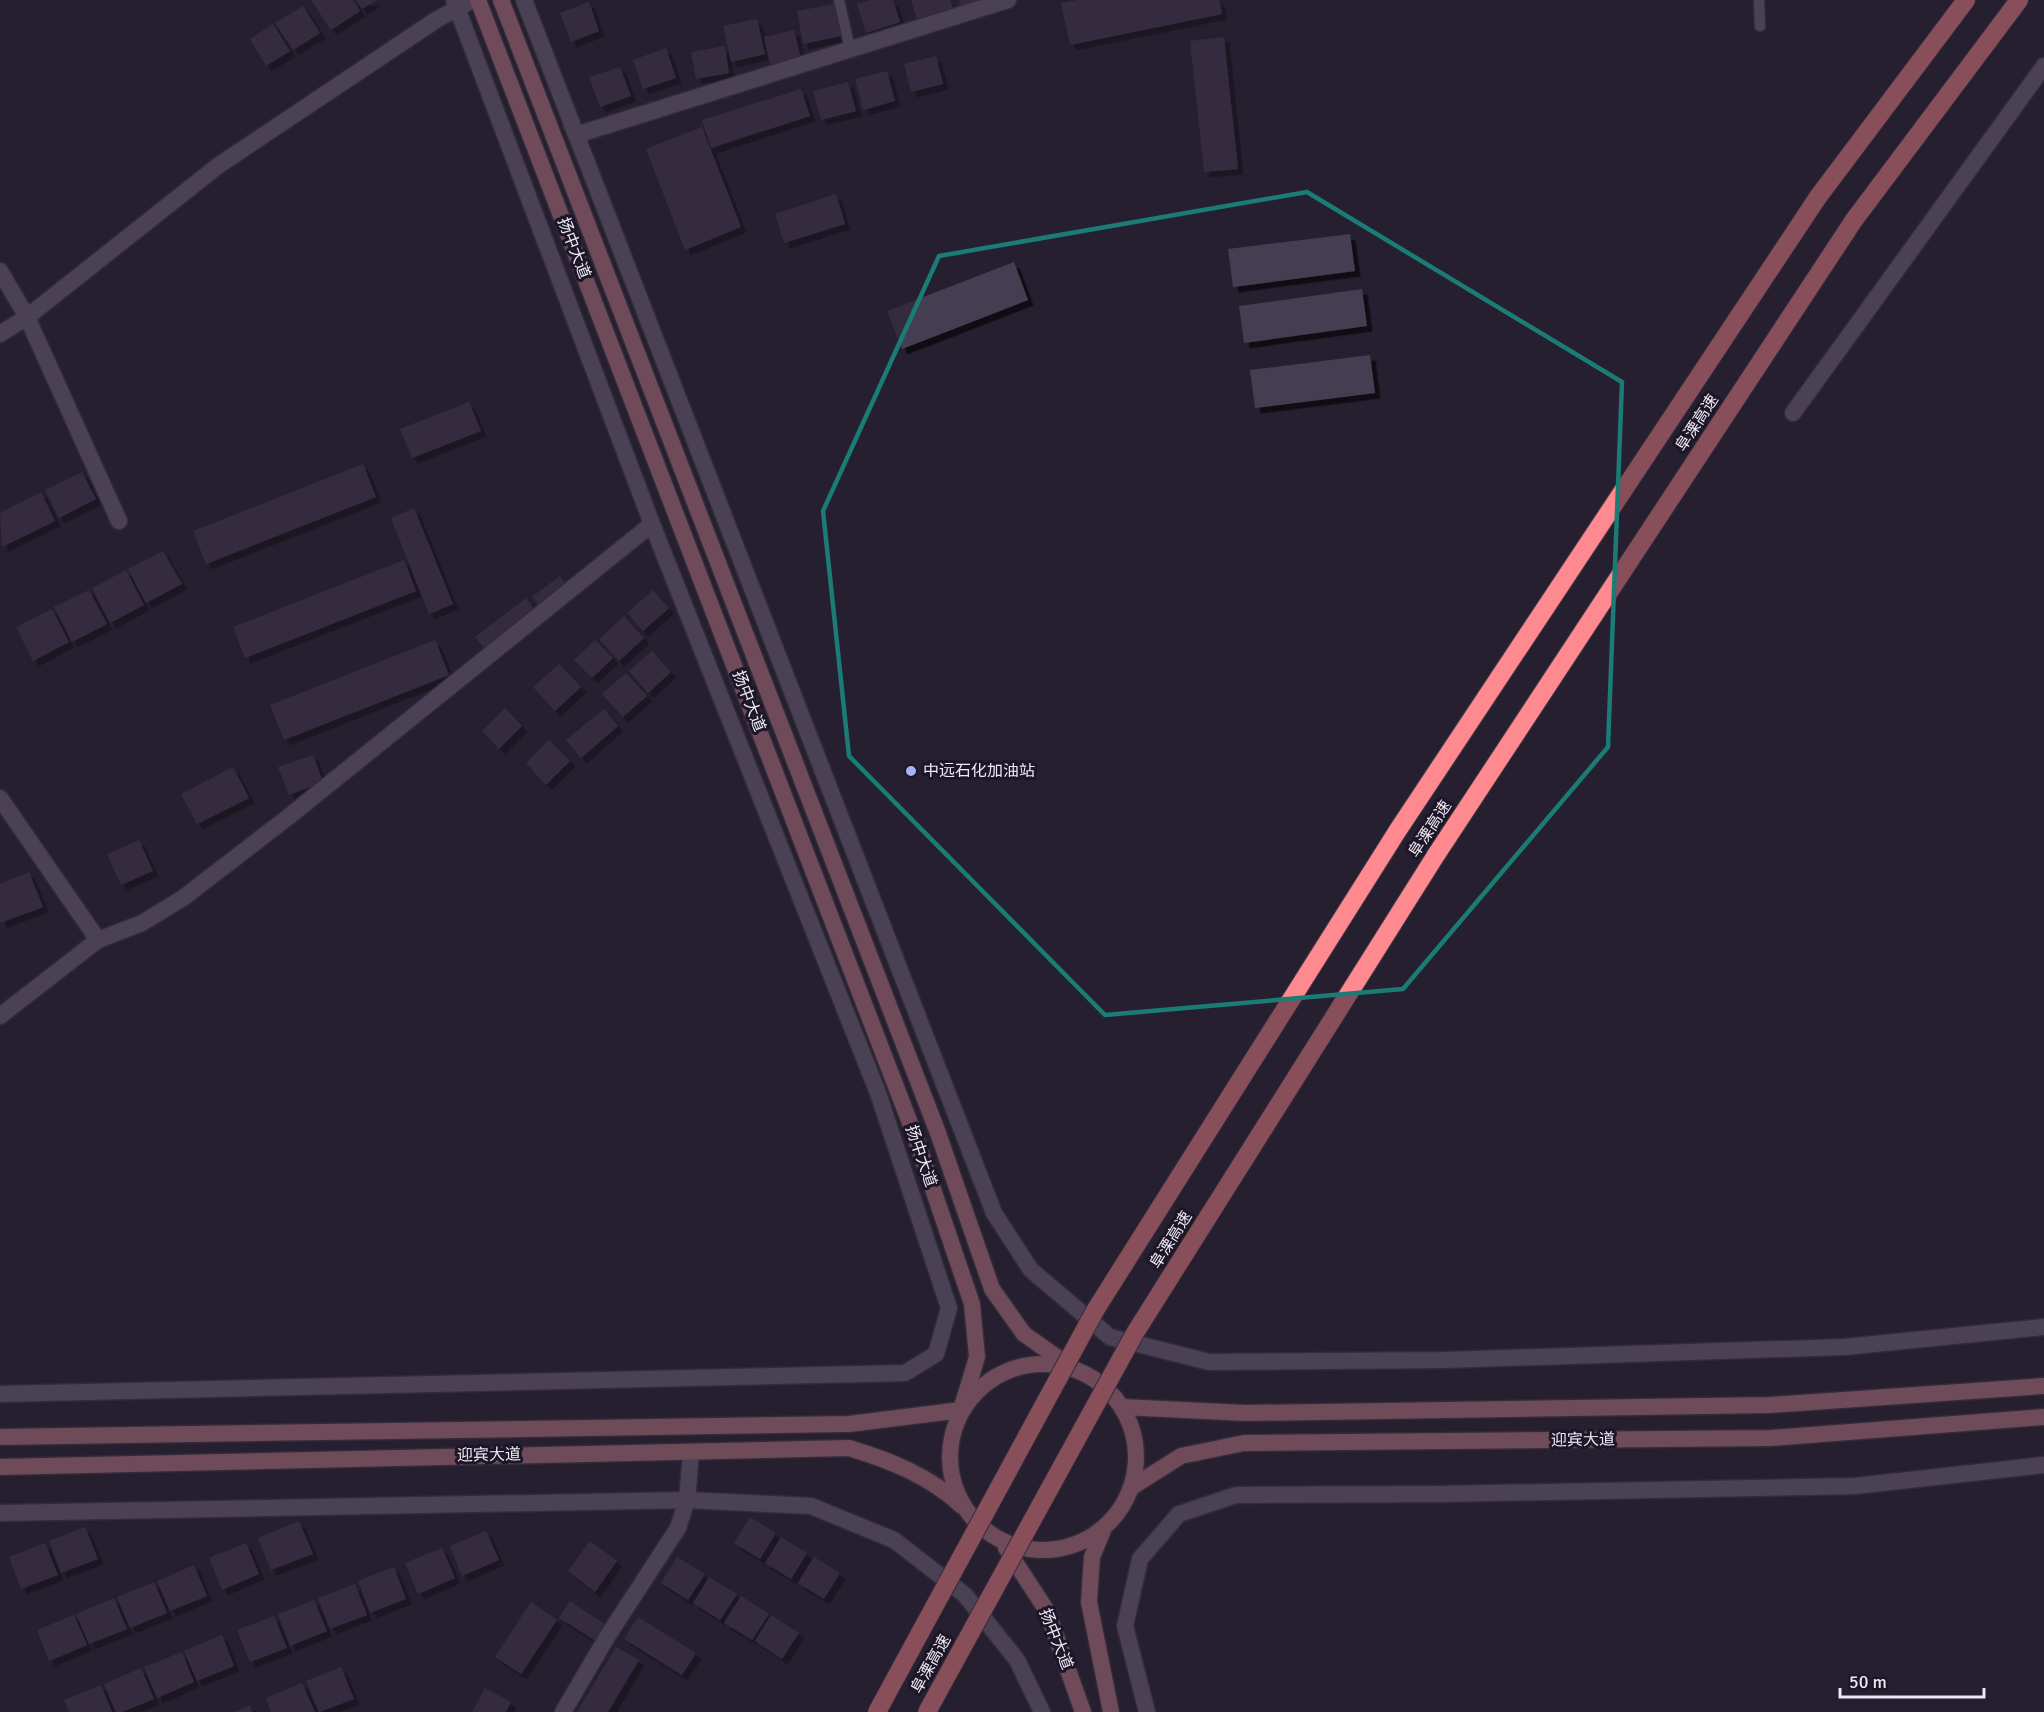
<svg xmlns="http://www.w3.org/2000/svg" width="2044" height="1712" font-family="Signika,'Noto Sans SC',sans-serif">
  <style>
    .building { fill: #453e51; filter: url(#shadow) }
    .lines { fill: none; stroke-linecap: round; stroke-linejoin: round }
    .service-casing { stroke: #403a48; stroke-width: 13 }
    .minor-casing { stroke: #403a48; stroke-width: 19 }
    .tertiary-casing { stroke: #403a48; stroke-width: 19 }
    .primary-casing { stroke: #403a48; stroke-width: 19 }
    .motorway-casing { stroke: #403a48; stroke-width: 20 }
    .service { stroke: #756d82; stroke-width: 10 }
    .minor { stroke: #756d82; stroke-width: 16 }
    .tertiary { stroke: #756d82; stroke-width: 16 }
    .primary { stroke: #c77e8a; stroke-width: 16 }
    .motorway { stroke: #fe898f; stroke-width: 18 }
    .motorway-bridge-casing { stroke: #403a48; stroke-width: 20; stroke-linecap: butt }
    .motorway-bridge { stroke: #fe898f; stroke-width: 18 }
    .marked { fill: none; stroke: #1a7c75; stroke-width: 4.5; stroke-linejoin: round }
    .poi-dot { fill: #a9b0fc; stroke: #1c1626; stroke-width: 2 }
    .labels { text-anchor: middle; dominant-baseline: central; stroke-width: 6; stroke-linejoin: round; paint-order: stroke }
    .street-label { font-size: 16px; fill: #ece8f4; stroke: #1c1626 }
    .poi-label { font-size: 16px; fill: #ece8f4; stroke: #1c1626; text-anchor: start }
  </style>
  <defs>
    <filter id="shadow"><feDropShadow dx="5.5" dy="5.5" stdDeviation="0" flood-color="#0009"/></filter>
  </defs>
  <rect width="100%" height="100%" fill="#261f30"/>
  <path class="building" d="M311 0H353L360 11 331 30Z
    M356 0H377L362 9Z
    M871 0H893L900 22 866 33 857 4Z
    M911 0H950L953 8 917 19Z
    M959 0H986L961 8Z
    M1078 0H1219L1222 14 1070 45 1061 3Z
    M589 2 599 31 571 42 560 13Z
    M835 4 841 36 803 44 797 11Z
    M303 6 320 33 293 50 275 23Z
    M757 19 765 54 731 62 723 26Z
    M273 24 290 51 266 66 250 39Z
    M794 30 801 58 770 65 764 37Z
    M1224 37 1238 169 1204 172 1190 41Z
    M725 46 729 73 696 79 691 52Z
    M666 48 676 78 643 89 633 60Z
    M936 56 943 84 911 92 904 64Z
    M620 67 631 96 600 107 589 77Z
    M887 71 895 101 863 110 855 79Z
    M848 82 856 111 821 120 813 91Z
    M801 89 810 116 711 148 702 120Z
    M702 127 741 227 685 250 646 149Z
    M836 194 845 224 784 243 775 214Z
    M1350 234 1355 271 1233 287 1228 249Z
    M1014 262 1028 300 902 349 887 311Z
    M1362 289 1367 326 1244 343 1239 306Z
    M1370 355 1375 393 1255 408 1250 370Z
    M469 402 481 431 412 458 400 429Z
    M363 464 376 497 206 564 193 531Z
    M82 472 96 499 59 518 45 490Z
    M41 492 55 521 2 547 0 513Z
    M414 508 453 604 429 614 391 518Z
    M163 551 182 584 146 603 128 569Z
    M404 560 416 591 245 658 233 627Z
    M126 570 144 605 110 623 92 588Z
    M560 576 568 586 540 607 532 597Z
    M89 590 107 624 72 642 54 607Z
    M653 590 669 608 643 631 627 613Z
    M526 598 535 610 484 648 475 637Z
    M52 609 69 642 33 661 16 627Z
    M624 616 644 638 619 661 599 639Z
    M435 640 449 675 284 740 270 705Z
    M595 640 613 658 592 678 574 660Z
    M652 651 671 672 648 693 629 671Z
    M559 664 581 687 555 711 533 687Z
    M626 673 647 696 623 717 602 694Z
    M505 708 522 726 499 749 482 731Z
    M604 709 618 726 581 758 566 740Z
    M549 740 570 761 546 785 526 763Z
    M313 755 323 782 289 795 278 767Z
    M233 767 249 798 197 824 181 794Z
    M139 840 153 871 121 885 107 854Z
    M29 872 43 907 0 923V884Z
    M750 1517 776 1533 760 1559 734 1543Z
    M299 1521 313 1554 271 1570 258 1538Z
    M85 1527 98 1559 61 1573 49 1541Z
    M486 1531 499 1560 462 1576 450 1546Z
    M781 1537 807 1553 791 1579 765 1563Z
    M590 1541 617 1561 595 1592 568 1571Z
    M45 1543 58 1575 21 1589 9 1557Z
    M246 1543 259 1574 222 1590 209 1558Z
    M442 1548 455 1578 418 1594 405 1563Z
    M677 1557 705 1574 688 1600 661 1583Z
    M814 1557 840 1573 824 1599 798 1583Z
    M194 1565 207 1596 170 1611 157 1581Z
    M394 1567 406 1599 370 1613 358 1581Z
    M709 1577 737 1594 720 1620 693 1603Z
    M154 1582 167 1613 130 1628 117 1597Z
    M355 1584 367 1615 330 1629 318 1598Z
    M741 1596 769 1614 752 1640 724 1623Z
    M114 1598 127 1629 89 1644 76 1614Z
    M314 1600 327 1631 290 1646 278 1614Z
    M570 1601 606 1625 596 1641 559 1618Z
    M531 1602 557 1620 521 1674 495 1657Z
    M74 1615 87 1645 49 1661 37 1630Z
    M771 1615 799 1633 782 1659 755 1641Z
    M274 1616 287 1648 250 1662 237 1630Z
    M638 1617 696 1653 682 1675 624 1639Z
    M222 1635 234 1666 197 1681 184 1651Z
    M616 1647 639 1660 608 1712H577Z
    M182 1652 194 1682 157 1698 144 1667Z
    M341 1667 354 1699 319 1712 306 1681Z
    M141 1668 154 1699 122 1712H116L104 1684Z
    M302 1683 315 1712H271L266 1698Z
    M101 1685 112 1712H69L64 1700Z
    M485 1688 511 1702 506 1712H472Z
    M250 1705 252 1712H234Z"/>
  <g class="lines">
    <g class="service-casing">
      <path id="service" d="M839 0 850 49
        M1759 0 1760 26"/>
    </g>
    <g class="minor-casing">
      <path id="minor" d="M524 0 994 1213 1031 1270 1110 1337 1209 1362 1445 1360 1844 1347 2044 1327
        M572 125 576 135 1008 0
        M0 271 27 317 119 521
        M1793 413 2044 66
        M0 798 98 940
        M0 1016 98 940 142 923 183 898 287 818 652 524
        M0 1394 905 1373 936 1354 949 1308 878 1093 652 524 454 0
        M0 1513 687 1500 811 1506 894 1540 965 1595 1017 1660 1042 1712
        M563 1712 607 1637 678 1528 687 1500 691 1453
        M1147 1712 1125 1626 1140 1559 1179 1514 1236 1495 1440 1494 1855 1486 2044 1465"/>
    </g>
    <g class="tertiary-casing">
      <path id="tertiary" d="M0 334 27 317 219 165 436 20 473 0"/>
    </g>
    <g class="primary-casing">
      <path id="primary" d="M501 0 938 1133 992 1289 1024 1334 1072 1368
        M950 1457a93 93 0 1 1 186 0a93 93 0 1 1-186 0Z
        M1122 1407 1246 1413 1770 1405 2044 1386
        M0 1437 849 1424 961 1410 977 1357 972 1304 915 1136 478 0
        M0 1467 849 1448C892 1461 929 1476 962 1506
        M1132 1487 1181 1456 1244 1443 1771 1438 2044 1417
        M1104 1528 1092 1557 1089 1602 1111 1712
        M1006 1548 1047 1611 1083 1712"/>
    </g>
    <g class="motorway-casing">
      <path id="motorway" d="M1398 830 1818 197 1966 0
        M1436 855 1854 220 2019 0"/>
    </g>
    <use href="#service" class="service"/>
    <use href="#minor" class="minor"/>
    <use href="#tertiary" class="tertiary"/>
    <use href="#primary" class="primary"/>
    <use href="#motorway" class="motorway"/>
    <g class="motorway-bridge-casing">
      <path id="motorway-bridge" d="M877 1712 1096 1309 1398 830
        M927 1712 1135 1333 1436 855"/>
    </g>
    <use href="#motorway-bridge" class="motorway-bridge"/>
  </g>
  <path d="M0 0H2044V1712H0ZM1307 192 1622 382 1608 747 1403 989 1105 1015 849 756 823 511 939 256Z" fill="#261f30" fill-opacity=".55" fill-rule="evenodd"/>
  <path class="marked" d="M1307 192 1622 382 1608 747 1403 989 1105 1015 849 756 823 511 939 256Z"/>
  <circle class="poi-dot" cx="911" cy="771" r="6"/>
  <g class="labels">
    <g class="street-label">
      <text transform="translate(574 248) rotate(69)">扬中大道</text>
      <text transform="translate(1697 423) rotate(-57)">阜溧高速</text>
      <text transform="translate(749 701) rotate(69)">扬中大道</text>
      <text transform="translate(1430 829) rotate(-57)">阜溧高速</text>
      <text transform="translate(921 1156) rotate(71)">扬中大道</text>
      <text transform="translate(1171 1240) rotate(-58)">阜溧高速</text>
      <text transform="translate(1583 1440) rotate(-1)">迎宾大道</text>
      <text transform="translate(489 1455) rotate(-1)">迎宾大道</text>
      <text transform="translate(1056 1639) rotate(68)">扬中大道</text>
      <text transform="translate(931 1664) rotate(-61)">阜溧高速</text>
    </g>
    <g class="poi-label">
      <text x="923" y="771">中远石化加油站</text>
    </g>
  </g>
  <path d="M1840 1688v9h144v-9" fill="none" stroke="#ece8f4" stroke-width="3"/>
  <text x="1849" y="1688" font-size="18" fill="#ece8f4" stroke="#1c1626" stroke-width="4.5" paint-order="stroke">50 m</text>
</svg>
